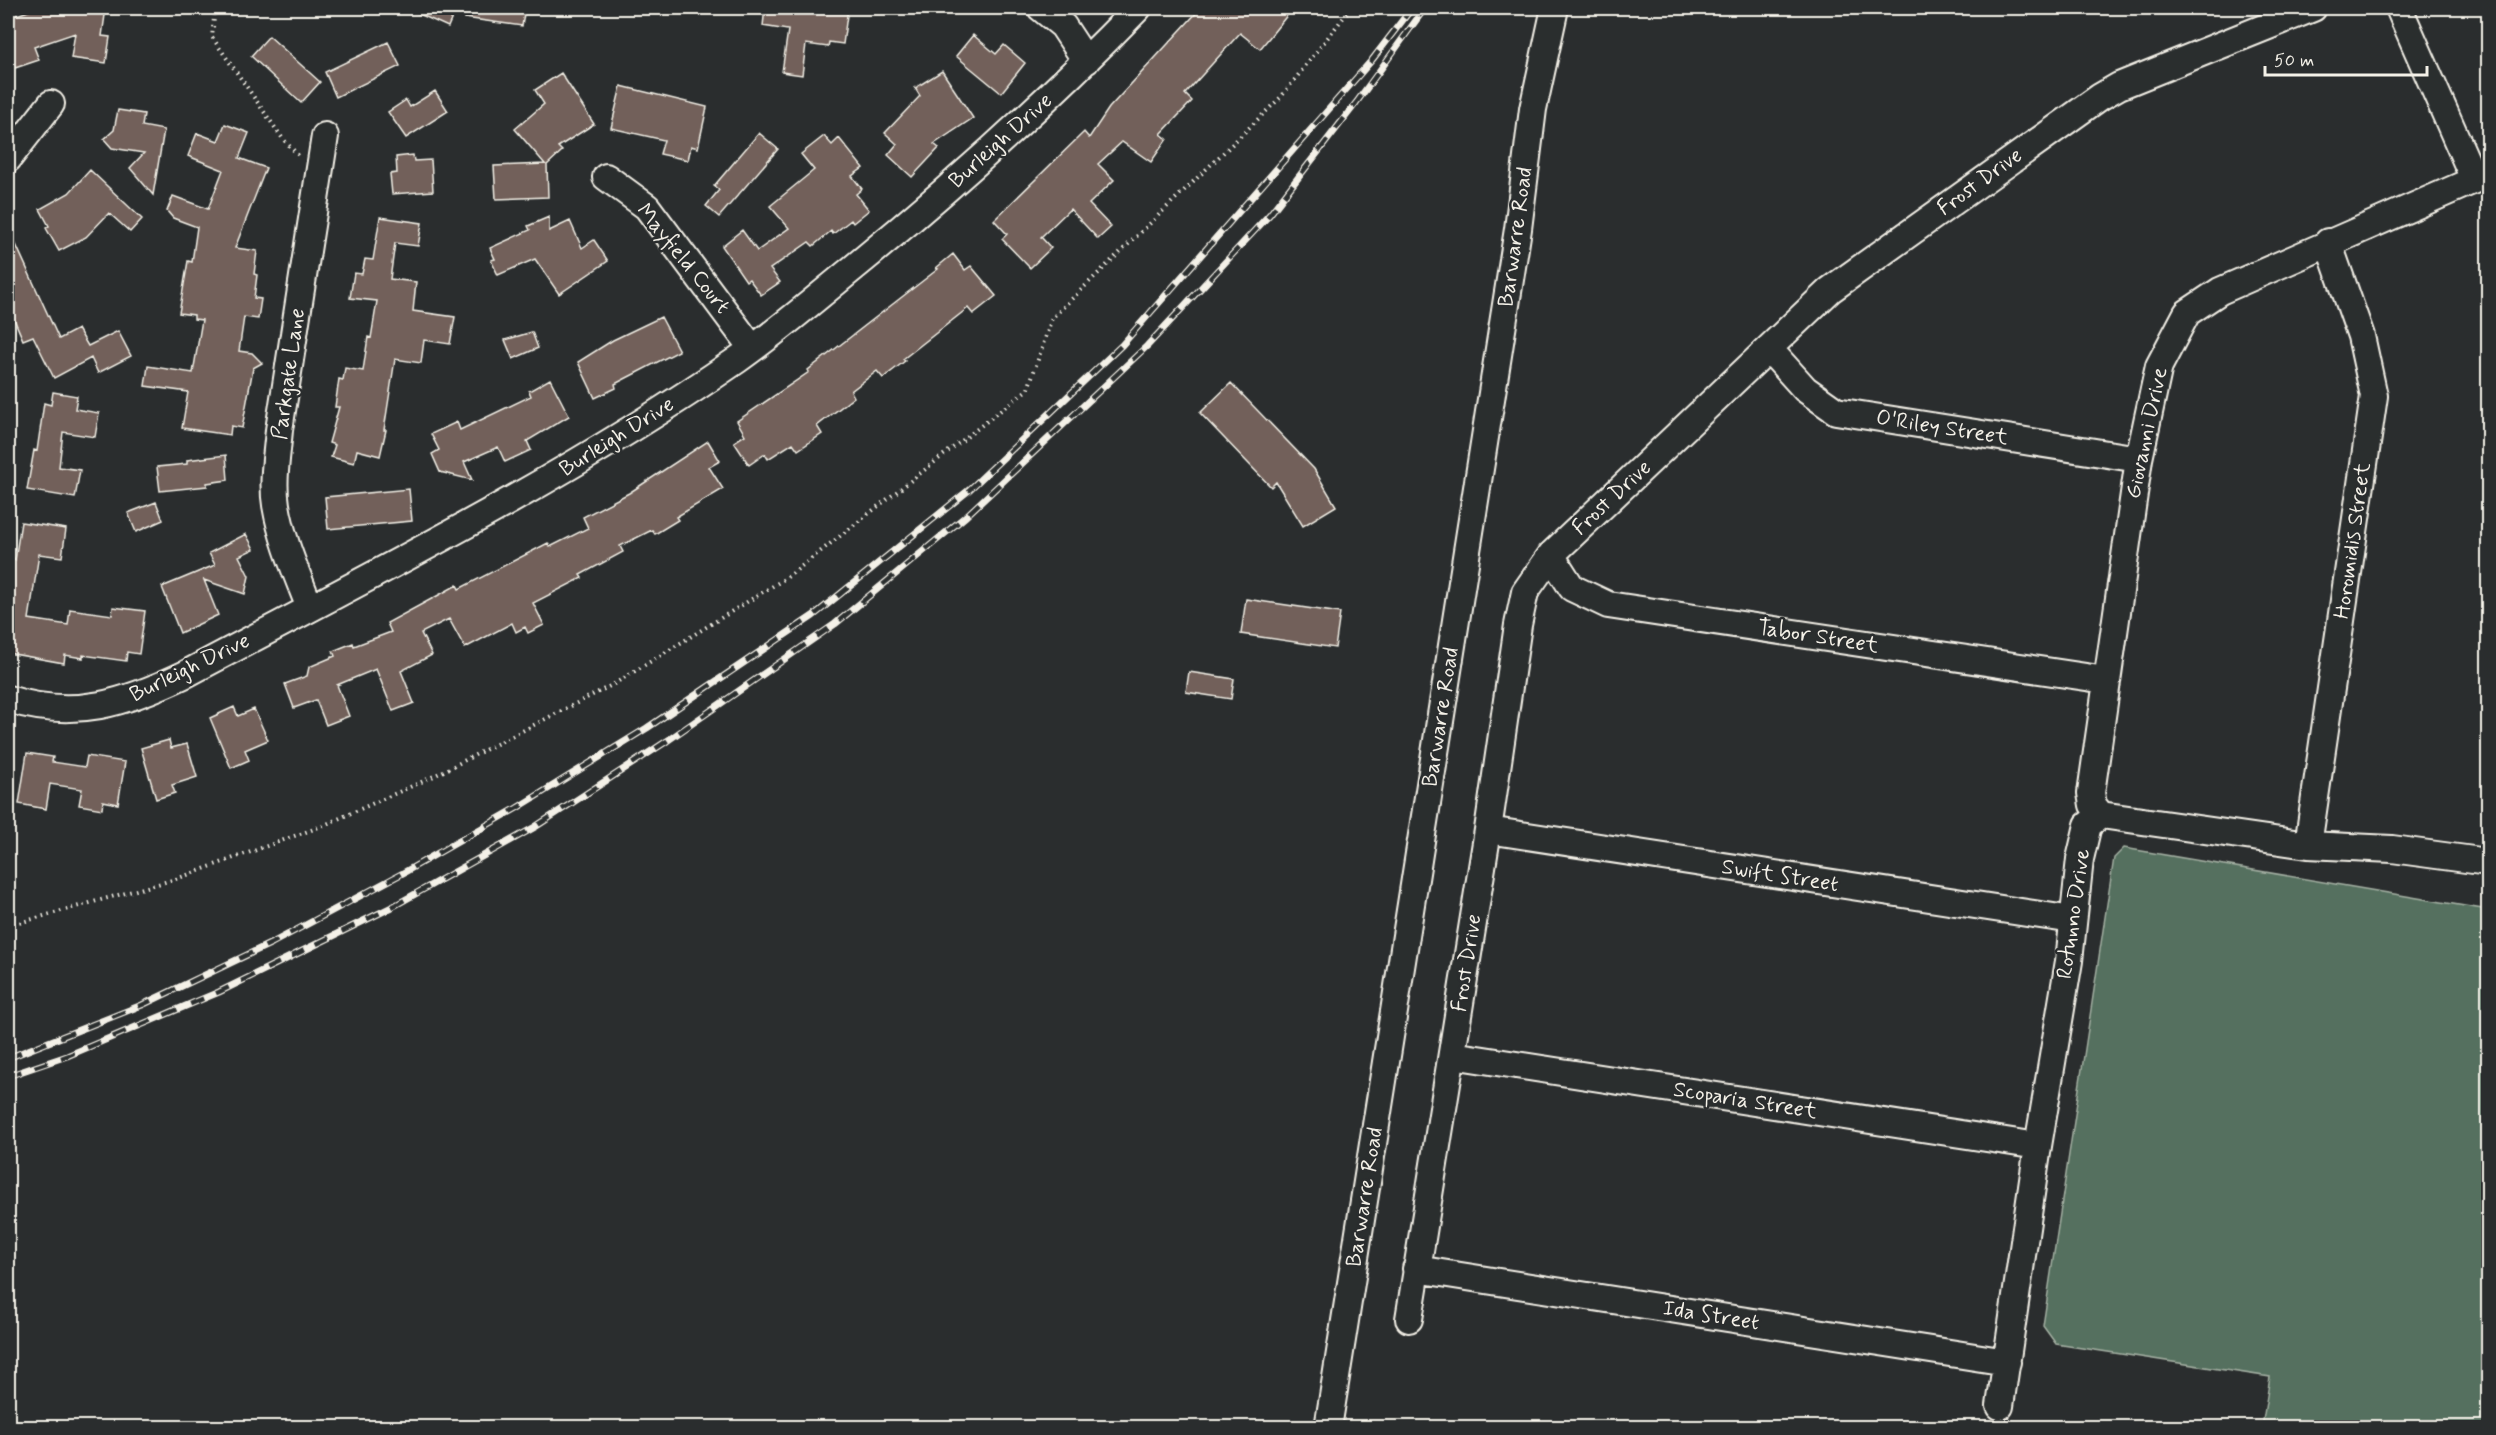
<svg xmlns="http://www.w3.org/2000/svg" width="2496" height="1435" font-family="Mynerve,sans-serif">
  <style>
    .green { fill: #546f5e; stroke: #a4b0a3; stroke-width: 1.5 }
    .building { fill: #72615a; stroke: #f4f1e8; stroke-width: 1.5 }
    .lines { fill: none; stroke-linecap: round; stroke-linejoin: round }
    .minor-casing { stroke: #f4f1e8; stroke-width: 30 }
    .path { stroke: #f4f1e8; stroke-width: 4; stroke-dasharray: 1.5 4.5; stroke-linecap: butt }
    .minor { stroke: #2a2d2e; stroke-width: 26 }
    .rail-casing { stroke: #f4f1e8; stroke-width: 7 }
    .rail { stroke: #2a2d2e; stroke-width: 4.5; stroke-dasharray: 14; stroke-linecap: butt }
    .labels { text-anchor: middle; dominant-baseline: central; stroke-width: 5; stroke-linejoin: round; paint-order: stroke }
    .street-label { font-size: 22px; fill: #f4f1e8; stroke: #2a2d2e }
  </style>
  <rect width="100%" height="100%" fill="#2a2d2e"/>
  <filter id="ink" filterUnits="userSpaceOnUse"><feTurbulence type="fractalNoise" baseFrequency=".0167" numOctaves="2"/><feDisplacementMap in="SourceGraphic" scale="12" xChannelSelector="R" yChannelSelector="G"/><feConvolveMatrix kernelMatrix="1 2 1 2 8 2 1 2 1" color-interpolation-filters="sRGB"/></filter>
  <g filter="url(#ink)">
    <path class="green" d="M2124 848 2488 910V1427H2262L2270 1377 2056 1344 2043 1326 2114 858Z"/>
    <path class="building" d="M37 8H106L102 36 110 37 106 63 71 58 75 33 34 47 39 60 15 68 8 47V18Z
      M406 8H456L448 27Z
      M466 8H525L522 26 465 18Z
      M765 8H848L843 44 829 42 828 47 806 44 802 75 782 72 788 30 763 26Z
      M1201 8H1293L1260 49 1240 33 1185 94 1192 101 1161 134 1167 139 1151 162 1122 142 1098 164 1114 180 1089 204 1111 227 1098 239 1070 209 1041 237 1051 248 1030 268 1002 239 1007 234 994 220 1084 132 1089 138 1109 108Z
      M973 35 996 54 1004 45 1025 63 1001 93 956 56Z
      M269 36 320 82 301 103 251 56Z
      M388 42 400 66 336 97 325 72Z
      M942 71 973 118 934 144 939 148 912 177 888 155 897 144 885 133 920 96 915 88Z
      M561 73 594 124 558 147 562 151 547 165 548 197 496 199 494 166 545 164 515 129 544 104 535 90Z
      M621 86 707 107 698 148 691 146 688 160 660 154 664 140 611 128Z
      M435 91 448 111 406 138 388 112 406 100 410 107Z
      M118 110 144 114 142 126 164 130 153 195 130 168 144 153 112 148 104 139 114 130Z
      M225 124 249 133 239 158 266 168 235 248 257 251 254 274 257 275 254 298 261 299 258 319 244 317 239 351 252 353 262 363 253 368 242 428 231 426 230 435 182 428 188 392 145 386 148 366 193 373 202 320 194 319V315L179 313 188 261 192 262 197 227 173 218 167 211 173 196 208 209 223 170 188 156 197 133 218 141Z
      M759 133 778 149 719 217 706 206 719 190 714 186Z
      M824 136 832 145 839 138 863 168 852 176 862 189 856 194 869 210 853 223 851 220 833 234 831 231 813 246 809 242 770 269 780 282 761 295 749 279 746 281 722 246 742 230 757 251 789 228 770 206 814 170 801 154Z
      M413 155 414 161 431 160 433 191 392 194 390 174 397 173 396 157Z
      M90 170 142 219 130 232 109 213 86 237 59 251 46 228 49 226 40 209 69 193Z
      M380 217 422 223 418 246 395 243 390 279 416 282 413 311 455 317 450 344 424 340 421 363 395 359 384 430H386L380 456 357 450 354 463 331 457 335 445 329 443 339 407H335L339 379 343 380 345 368 363 371 368 337 371 338 377 301 350 298 354 273 362 274 365 259 373 260Z
      M549 217V231L570 221 582 248 594 240 608 261 559 294 535 259 498 275 491 260 495 259 490 248 530 230 528 226Z
      M8 227 59 339 78 329 88 346 118 331 131 356 98 373 91 358 54 378 33 336 23 340 8 305Z
      M953 254 965 270 971 266 996 296 973 314 968 308 903 359 905 361 883 378 877 371 851 391 854 397 817 426 822 434 798 450 793 443 768 459 765 454 749 465 734 442 745 435 737 421 809 372 808 370 938 269 936 268Z
      M661 317 679 351 615 384 616 388 595 398 578 362 613 340Z
      M532 332 538 348 513 359 505 340Z
      M550 379 569 416 527 441 531 450 505 462 498 447 464 462 472 480 440 472 432 454 439 450 431 434 457 422 460 430 531 396 529 391Z
      M1231 383 1314 469 1336 506 1303 526 1276 482 1271 487 1200 413Z
      M53 392 77 396 75 409 99 413 95 437 63 432 59 467 80 470 75 498 27 490 34 450 37 451 44 403 51 405Z
      M708 441 720 461 709 467 723 489 676 517 678 520 655 534 652 530 620 546 623 552 580 575 582 578 533 603 544 625 528 633 525 627 516 632 512 623 465 648 449 619 421 633 432 655 401 671 414 703 393 711 376 669 337 685 349 716 326 725 316 700 294 708 285 684 307 676 309 667 335 656 333 651 353 643 354 646 391 632 387 623 437 596 457 585 459 589 548 543 550 547 588 528 583 517 629 493Z
      M226 455 228 480 207 483V486L160 491 157 467 187 464V460Z
      M409 489 412 521 328 529 325 497Z
      M156 502 163 520 136 532 128 513Z
      M21 522 66 529 62 557 39 554 29 619 68 625 70 609 112 615 113 607 145 611 139 654 127 652 126 661 83 655V658L65 655 64 663 8 653V558L15 560Z
      M246 534 254 549 239 556 249 576 245 594 204 580 218 615 180 633 162 587 215 565 209 553Z
      M1246 599 1340 613 1335 648 1241 634Z
      M1189 672 1234 679 1231 699 1186 692Z
      M234 707 238 716 254 709 268 740 245 750 249 760 231 768 210 718Z
      M169 740 171 748 187 744 197 777 172 785 175 793 156 799 141 748Z
      M27 753 53 757 52 762 85 767 87 756 125 762 118 804 103 801 102 809 79 805 82 789 50 784 46 809 19 804Z"/>
    <g class="lines">
      <g class="minor-casing">
        <path id="minor" d="M1041 8 1063 26 1086 61
          M2399 8 2474 179
          M8 159 51 104
          M606 177 647 207 752 348
          M1769 349 1805 389 1836 411 2139 459
          M1551 555 1572 588 1608 605 2106 680
          M310 608C297 574 282 541 276 505 272 481 277 454 279 430L325 136
          M8 699C75 720 125 703 186 674 372 575 562 481 737 360 777 332 814 300 852 269 952 187 1048 101 1138 8
          M2101 815 2093 805 2091 793 2139 459 2159 366 2187 313 2220 291 2488 174
          M1488 830 2073 920
          M2308 845 2374 396 2361 336 2328 242
          M1452 1055 2038 1146
          M1416 1269 2007 1362
          M1409 1319 1488 830 1518 625 1525 592 1551 555 1830 290 2100 97 2119 86 2313 8
          M2000 1406 2038 1146 2069 961 2080 859 2088 825 2101 815 2308 845 2392 849 2488 862
          M1328 1428 1518 229 1533 109 1555 8"/>
      </g>
      <path class="path" d="M215 8 212 37 283 139 298 155
        M8 926 179 878 322 826 428 779 614 684 789 576 1028 389 1052 318 1281 97 1351 8"/>
      <use href="#minor" class="minor"/>
      <g class="rail-casing">
        <path id="rail" d="M8 1058 142 1005 272 943 403 873 517 808 647 728 813 616 969 490 1122 345 1372 60 1412 8
          M8 1076 67 1056 219 992 392 907 535 827 667 741 835 624 966 516 1147 346 1270 214 1356 103 1425 8"/>
      </g>
      <use href="#rail" class="rail"/>
    </g>
  </g>
  <g class="labels">
    <g class="street-label">
      <text transform="translate(1001 141) rotate(-42)">Burleigh Drive</text>
      <text transform="translate(1980 182) rotate(-36)">Frost Drive</text>
      <text transform="translate(1516 237) rotate(-82)">Barwarre Road</text>
      <text transform="translate(683 259) rotate(51)">Mayfield Court</text>
      <text transform="translate(289 374) rotate(-82)">Parkgate Lane</text>
      <text transform="translate(1942 428) rotate(9)">O'Riley Street</text>
      <text transform="translate(2147 433) rotate(-78)">Giovanni Drive</text>
      <text transform="translate(617 437) rotate(-32)">Burleigh Drive</text>
      <text transform="translate(1612 498) rotate(-43)">Frost Drive</text>
      <text transform="translate(2353 541) rotate(-82)">Horomidis Street</text>
      <text transform="translate(1818 637) rotate(9)">Tabor Street</text>
      <text transform="translate(190 668) rotate(-26)">Burleigh Drive</text>
      <text transform="translate(1441 717) rotate(-81)">Barwarre Road</text>
      <text transform="translate(1780 876) rotate(9)">Swift Street</text>
      <text transform="translate(2074 914) rotate(-82)">Rotunno Drive</text>
      <text transform="translate(1467 963) rotate(-81)">Frost Drive</text>
      <text transform="translate(1745 1101) rotate(9)">Scoparia Street</text>
      <text transform="translate(1365 1197) rotate(-81)">Barwarre Road</text>
      <text transform="translate(1711 1316) rotate(9)">Ida Street</text>
    </g>
  </g>
  <rect width="2496" height="1435" fill="none" stroke="#2a2d2e" stroke-width="30"/>
  <rect x="15" y="15" width="2466" height="1405" fill="none" stroke="#f4f1e8" stroke-width="2" filter="url(#ink)"/>
  <path d="M2265 66v9h162v-9" fill="none" stroke="#f4f1e8" stroke-width="3"/>
  <text x="2274" y="66" font-size="18" fill="#f4f1e8" stroke="#2a2d2e" stroke-width="4.5" paint-order="stroke">50 m</text>
</svg>
